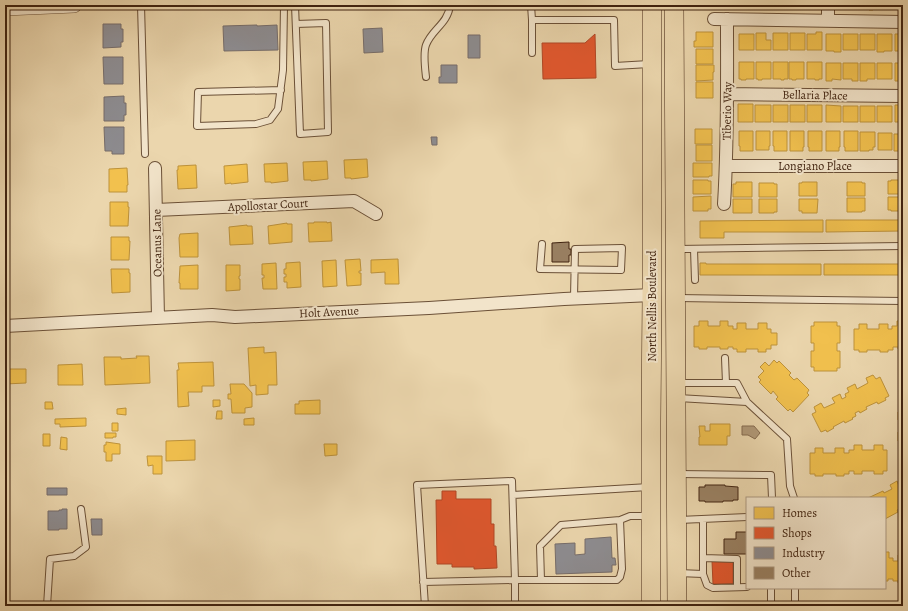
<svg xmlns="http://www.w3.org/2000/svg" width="908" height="611" font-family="Alegreya,serif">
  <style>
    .water { fill: #b19978; stroke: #846a4e }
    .homes { fill: #f2c14e; stroke: #bd923b }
    .shops { fill: #e4572e; stroke: #b34725 }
    .industry { fill: #8d8d92; stroke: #766d6b }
    .building { fill: #998062; stroke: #402310 }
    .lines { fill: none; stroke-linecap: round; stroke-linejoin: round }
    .service-casing { stroke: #6b5037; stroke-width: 8 }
    .minor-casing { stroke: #6b5037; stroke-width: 14 }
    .tertiary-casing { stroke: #6b5037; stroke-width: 16 }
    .primary-casing { stroke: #402310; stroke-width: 20 }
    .service { stroke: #f2e4ca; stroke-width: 6 }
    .minor { stroke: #f2e4ca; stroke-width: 12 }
    .tertiary { stroke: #f2e4ca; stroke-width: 15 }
    .primary { stroke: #ebd6ad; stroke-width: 19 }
    .labels { text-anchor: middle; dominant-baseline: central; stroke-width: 4; stroke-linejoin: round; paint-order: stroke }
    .street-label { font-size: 12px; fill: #402310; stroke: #f2e4ca }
  </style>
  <rect width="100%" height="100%" fill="#ebd6ad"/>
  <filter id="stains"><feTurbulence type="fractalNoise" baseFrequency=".005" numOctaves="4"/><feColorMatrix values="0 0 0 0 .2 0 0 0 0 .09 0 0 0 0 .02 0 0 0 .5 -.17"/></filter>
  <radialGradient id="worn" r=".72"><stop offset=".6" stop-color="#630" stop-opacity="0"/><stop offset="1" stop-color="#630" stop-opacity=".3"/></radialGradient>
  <path class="water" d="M742 426H754L760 433 755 439 748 435H742Z"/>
  <path class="homes" d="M727 5H742V7H727Z
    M744 5H759V7H750V9H744Z
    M761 5H776V7H761Z
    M778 5H793V7H784V9H780V8H778Z
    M800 5H810V8H800Z
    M844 5H860V8H851V9H844Z
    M861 5H876V8H873V10H869V8H861Z
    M878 5H893V8H878Z
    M895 5H903V10V8H895Z
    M696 32H713V47H694V41H696Z
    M816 32H822V50H807V34H816Z
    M756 33H766V40H771V50H756Z
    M773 33H788V50H773Z
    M790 33H805V50H790Z
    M739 34H754V50H739Z
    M826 34H841V52H834V51H826Z
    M843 34H858V50H843Z
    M860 34H875V50H860Z
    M877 34H892V51H884V52H877Z
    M895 34H903V51H895Z
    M696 49H713V64H696Z
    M739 62H754V79H746V80H741V79H739Z
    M756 62H771V79H762V80H758V79H756Z
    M773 62H788V79H784V80H781V79H773Z
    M789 62H804V79H796V80H792V79H789Z
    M807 62H822V79H819V80H815V79H807Z
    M826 63H841V80L832 79V81H826Z
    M843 63H858V81H852V79H843Z
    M860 63H875V79H867V81H860Z
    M877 63H892V79H877Z
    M895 63H903V79H901V81H895Z
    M696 65H714V72H713V80L696 81Z
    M696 82H713V98H696Z
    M738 104H753V122H738Z
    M755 105H771V122H755Z
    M773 105H788V122H773Z
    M790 105H805V122H790Z
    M807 105H822V122H807Z
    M826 105 841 106V122H826Z
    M895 105H903V122H895Z
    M843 106H858V122H843Z
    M860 106H875V122H860Z
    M877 106H892V122H877Z
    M695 129H712V144H695Z
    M739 131H753V151H740V146H739Z
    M756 131H770V146H769V150H756Z
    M773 131H787V151H774V146H773Z
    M790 131H804V147H803V151H790Z
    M808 131H822V151H809V147H808Z
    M826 131H840V147H839V151H826Z
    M844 131H858V151H845V147H844Z
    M860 132H875V147H873V150H869V151H860Z
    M878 133H892V150H878Z
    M894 134H903V151H894Z
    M696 145H712V161H696Z
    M367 159 368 177 351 179V178H345L344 160Z
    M327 161 328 179 311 181V180H304L303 162Z
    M287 163 288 181 271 183V182H265L264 164Z
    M693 163H712V176H709V177H693Z
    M247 164 248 182 231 184V183L225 184 224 166Z
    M196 165 197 188 178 189 177 170H178V166Z
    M127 168 128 185H127V192H109V169Z
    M693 180H708V181H711V194H693Z
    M891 180H903V194H888V181H891Z
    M736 182H752V197H733V184H736Z
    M802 182H817V196H799V183H802Z
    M847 182H862V183H865V196H847Z
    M759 183H774V184H777V197H759Z
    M711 196V209H708V211H693V197Z
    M888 197H903V211H891V210H888Z
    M847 198H865V211H862V212H847Z
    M733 199H752V213H733Z
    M759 199H777V212H774V213H759Z
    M799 199H818L817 213H802V211H799Z
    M110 202H128V207H129L128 226H110Z
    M823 220V232H724V238H700V221Z
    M826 220H903V231L826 232Z
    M314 222H327V223L331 222 332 241 309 242 308 223H314Z
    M287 223V224H292V242L269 244 268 226Z
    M247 225V226H252L253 244 230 245 229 227Z
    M198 233V257H180L179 238 180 234Z
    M111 237H129V241H130L129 260H111Z
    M360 259 361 271H359V273H361V285L347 286 345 260Z
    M398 259 399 284H385V272L371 273V260Z
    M336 260 337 286 323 287 322 261Z
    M300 262 301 287 287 288V282H284V277H286V274H284V269H286V263Z
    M276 263 277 289H263L262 278H264V275H262V264Z
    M700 263H706V264H821V275H700Z
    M824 264H903V275H824Z
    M198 265V289H180V283H179L180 266Z
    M226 265H240V276H239V279H240V290L226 291Z
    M111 269H129V273H130V292L112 293Z
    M699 321H708V326H720V321H728V326H733V329H737V323H746V329H758V323H767V329H771V333H777V345H771V349H766V352H758V349H746V352H737V349H733V347H728V349H720V347H707V349H699V347H694V326H699Z
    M897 321H903V349H898V347H893V350H888V352H880V350H867V352H859V350H854V329H859V324H867V329H879V324H888V329H892V326H897Z
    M814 322H837V326H840V343H837V351H840V368H837V371H814V367H811V351H814V343H811V326H814Z
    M264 347V353L276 352 277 385H268V394L256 395V385L250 386 248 348Z
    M136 356H149L150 383 105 385 104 357H121V359L137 358Z
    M774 360 777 363 779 361 791 373 789 375 794 380 797 378 809 390 807 393 809 395 793 412 790 409 788 411 776 399 778 397 773 391 771 394 759 382 761 380 758 377 764 371 760 367 765 362 769 366Z
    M213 362 214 386H202V392H188L189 406 178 407 177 370H179L178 363Z
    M82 364 83 385H58V365Z
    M5 369H26V383L5 384Z
    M901 374H903V382H901Z
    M873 375 876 379 880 377 889 396 885 398 886 400 878 404 877 402 866 407 867 409 860 413 859 411 855 413 856 416 852 418 853 419 845 423 844 421 833 427 834 428 827 432 826 430 821 432 812 414 816 412 814 407 821 403 824 408 835 403 832 398 840 394 842 399 846 397 845 394 849 392 847 388 855 384 857 389 868 383 866 378Z
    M230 384H244L252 393V407L245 408V413H232L231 399H228V394H231Z
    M901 394H903V403H901Z
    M213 400H220V406L213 407Z
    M320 400V414H295V404H299V401Z
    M45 402H52L53 409H45Z
    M126 408V415L117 414V409Z
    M217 411H222V419H216Z
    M898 412H903V420H898Z
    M86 418V426L60 427V424H55V419Z
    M254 418V425H244V419Z
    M112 423H118V431H112Z
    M710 424H730V436H727V445H699V437H700L699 426H705V431H710Z
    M898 432H903V441H898Z
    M105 433H116V437H113V438H105Z
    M43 434H50V446H43Z
    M61 437 67 438V450L60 449Z
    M195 440V460L166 461V441Z
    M106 442 120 444V454H112V461H106V452H104V445H106Z
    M324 444H337V455L325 456Z
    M854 445H862V450H874V445H883V450H887V471H883V474H874V471H862V474H854V471H849V474H844V476H836V474H823V476H815V474H810V453H815V448H823V453H835V448H844V453H849V450H854Z
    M147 456H162V474H153V465L148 466Z
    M897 481 899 486 903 484V510H902L901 508 897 510 898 512 885 519V498H868L883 491 884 493 892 489 890 485Z
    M885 552H889V558H893V561H898V555H903V583H898V581H893V579H888V581H885Z"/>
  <path class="shops" d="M595 34 596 78 543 79 542 43H585Z
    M442 491H456V499H491V524H494V546H496L497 568 474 569V567H452V564H437L436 500H442Z
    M712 561H733V584H713Z"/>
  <path class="industry" d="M103 24H121V29H123V42H121V47L103 48Z
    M257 25V26L277 25 278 50 224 51 223 26Z
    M382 28 383 52 364 53 363 29Z
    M468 35H480V58H468Z
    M103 57H123V84H104Z
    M441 65H457V83H439V77H441Z
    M124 96V103H126V115H124V121H104V97Z
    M104 127H124V154H112V151H105Z
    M431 137H437V145H432Z
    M47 488H67V495H47Z
    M62 509H67V529H59V530H48V511H59V510H62Z
    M91 519H102V535H92Z
    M611 537 612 558H615L616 565H612V572L556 574 555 544 575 543V555L585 554V539Z"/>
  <path class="building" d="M569 242V249H571V255H569V262H552V243Z
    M705 485H725V486L738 487V500H733V501H723V502H705V501H699V487H705Z
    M736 532H747V554H724V539H736Z"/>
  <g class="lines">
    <g class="service-casing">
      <path id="service" d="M141 5 145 154
        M295 5 300 134 328 132 326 23 296 24
        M531 5 532 20H614L615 66 649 64
        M532 20V53
        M426 77C425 68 423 53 426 45 432 29 448 24 450 5
        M281 90 198 92 197 126 256 124 270 120 278 109 283 70 284 5
        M542 244 540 269 621 270 622 248 575 249 574 298
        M677 249 903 246
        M694 249 695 280
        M677 298 903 301
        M725 358 726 383
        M678 383H737L747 402
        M678 398 747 402 787 439 790 486 794 498
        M678 474 771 475 772 498
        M513 495 649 487
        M703 519V574L707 585 713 588 747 587
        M679 520 747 517
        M703 558 737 559V587
        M678 573 703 574
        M541 580 540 546 561 525 620 520 630 516H649
        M423 582 515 580H617L620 577 622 569 620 520
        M771 588V606
        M795 588V606
        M47 606 50 559 74 556 86 547 81 509
        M425 606 417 485 512 481 515 580V606"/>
    </g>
    <g class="minor-casing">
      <path id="minor" d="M714 19 903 22
        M828 21V5
        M727 94 903 96
        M726 166H903
        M155 168 158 318
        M724 204C728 142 727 80 727 19
        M156 210 354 201 376 214
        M5 326 212 315 235 317 429 308 564 299 652 295"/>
    </g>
    <g class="tertiary-casing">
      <path id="tertiary" d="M5 8 74 5"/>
    </g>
    <g class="primary-casing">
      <path id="primary" d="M674 5 677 606
        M651 606V422L652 295V5"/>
    </g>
    <use href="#service" class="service"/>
    <use href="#minor" class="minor"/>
    <use href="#tertiary" class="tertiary"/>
    <use href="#primary" class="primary"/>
  </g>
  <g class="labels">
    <g class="street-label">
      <text transform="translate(815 95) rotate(1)">Bellaria Place</text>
      <text transform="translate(727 111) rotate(-89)">Tiberio Way</text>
      <text x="815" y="166">Longiano Place</text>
      <text transform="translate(268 205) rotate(-3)">Apollostar Court</text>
      <text transform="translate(157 243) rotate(-91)">Oceanus Lane</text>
      <text transform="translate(652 306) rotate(-90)">North Nellis Boulevard</text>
      <text transform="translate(329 312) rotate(-3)">Holt Avenue</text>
    </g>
  </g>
  <rect width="908" height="611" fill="none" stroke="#ebd6ad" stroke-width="20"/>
  <rect x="6" y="6" width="896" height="599" fill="none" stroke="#402310" stroke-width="2"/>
  <rect x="10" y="10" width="888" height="591" fill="none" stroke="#402310"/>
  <rect x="746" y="497" width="140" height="92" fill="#f2e4ca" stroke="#ab9780"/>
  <rect x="754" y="507" width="20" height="12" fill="#f2c14e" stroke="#ab9780"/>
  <text x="782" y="517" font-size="12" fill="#402310">Homes</text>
  <rect x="754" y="527" width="20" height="12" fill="#e4572e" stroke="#ab9780"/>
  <text x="782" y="537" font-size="12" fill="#402310">Shops</text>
  <rect x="754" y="547" width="20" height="12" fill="#8d8d92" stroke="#ab9780"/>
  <text x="782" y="557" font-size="12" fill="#402310">Industry</text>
  <rect x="754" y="567" width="20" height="12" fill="#998062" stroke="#ab9780"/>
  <text x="782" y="577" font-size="12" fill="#402310">Other</text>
  <rect width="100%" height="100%" filter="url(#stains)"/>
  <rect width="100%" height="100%" fill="url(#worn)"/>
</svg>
